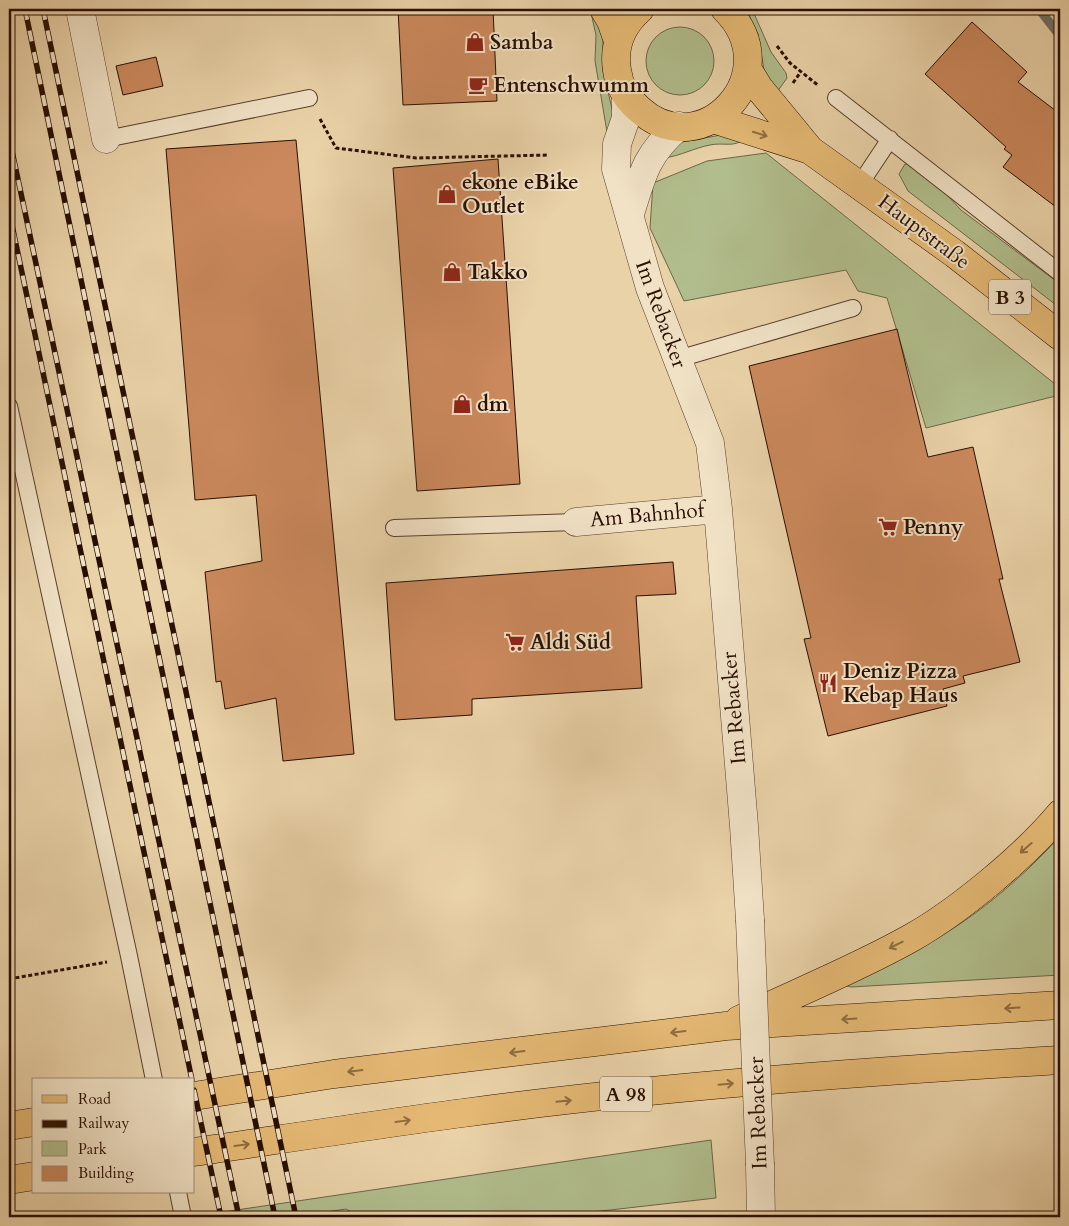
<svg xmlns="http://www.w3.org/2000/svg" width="1069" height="1226" font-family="Cardo,serif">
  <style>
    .green { fill: #b1bd8c; stroke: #6c6647 }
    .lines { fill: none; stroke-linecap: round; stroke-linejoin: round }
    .stream { stroke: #6d726b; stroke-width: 9 }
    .building { fill: #ca885c; stroke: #280e02 }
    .lane-casing { stroke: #583f2c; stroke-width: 18 }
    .street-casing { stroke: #583f2c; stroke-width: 29 }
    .primary-casing { stroke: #280e02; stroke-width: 29 }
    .highway-casing { stroke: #280e02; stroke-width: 29 }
    .path { stroke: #280e02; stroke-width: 3; stroke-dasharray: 4 2.5; stroke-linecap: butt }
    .lane { stroke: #f1e2c6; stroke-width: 16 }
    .street { stroke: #f1e2c6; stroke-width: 28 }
    .primary { stroke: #e5b974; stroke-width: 28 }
    .highway { stroke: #e5b974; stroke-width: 28 }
    .rail-casing { stroke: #280e02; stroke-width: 5.5 }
    .rail { stroke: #f1e2c6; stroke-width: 4; stroke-dasharray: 11; stroke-linecap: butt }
    .street-bridge-casing { stroke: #583f2c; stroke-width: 29; stroke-linecap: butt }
    .street-bridge { stroke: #f1e2c6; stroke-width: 28 }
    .oneway { stroke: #906c41 }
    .labels { text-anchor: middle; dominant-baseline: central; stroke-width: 4; stroke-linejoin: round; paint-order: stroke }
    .shield { fill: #f1e2c6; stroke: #644e3d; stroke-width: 1 }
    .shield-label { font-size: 20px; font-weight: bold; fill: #280e02 }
    .poi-label { font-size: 21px; font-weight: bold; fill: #280e02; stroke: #f1e2c6; text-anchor: start }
    .street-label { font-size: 21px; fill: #280e02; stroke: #f1e2c6 }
  </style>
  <rect width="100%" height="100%" fill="#ead2a8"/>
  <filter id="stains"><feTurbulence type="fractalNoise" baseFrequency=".004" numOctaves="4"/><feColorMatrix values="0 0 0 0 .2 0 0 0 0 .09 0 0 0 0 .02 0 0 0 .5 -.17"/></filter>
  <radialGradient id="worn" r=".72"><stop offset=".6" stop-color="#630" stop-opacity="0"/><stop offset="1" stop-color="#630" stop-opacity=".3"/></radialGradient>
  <path class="green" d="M744 9H752L771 52 786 73 787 78 777 92 765 76 758 34 749 15Z
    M595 11 603 30V71L614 117 607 132 595 61 596 35 591 13Z
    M646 61a34 34 0 1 1 68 0a34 34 0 1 1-68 0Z
    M721 135 745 139C733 148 724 142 710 145 694 148 680 156 664 158L682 142Z
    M766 153 1060 388V395L926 428 887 298 858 291 846 270 684 301 650 228 653 183 707 161Z
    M905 164H918L961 210 1060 284V308L908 191 899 174Z
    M1060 836V975L851 987 839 984C859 976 880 969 899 959 960 930 1015 886 1060 836Z
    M711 1140 716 1198 548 1217H360L346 1209 295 1217H189Z"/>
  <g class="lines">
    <path class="stream" d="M1039 9 1060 36"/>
  </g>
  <path class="building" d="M398 9H493L497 101 403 105Z
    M972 22 1027 72 1018 82 1060 114V210L1003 167 1012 155 1004 149 1006 147 925 74Z
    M156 57 163 86 123 95 116 66Z
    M296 140 354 754 283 761 276 698 225 709 221 681 216 682 205 572 262 561 256 495 195 500 166 149Z
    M498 159 520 484 417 491 393 168Z
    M897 329 928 457 973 447 1003 579H999L1020 662 963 676 965 683 943 689 947 706 828 736 804 639 811 638 749 366Z
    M673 562 676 594 636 596 642 688 472 699V715L395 720 386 583Z"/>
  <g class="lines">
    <g class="lane-casing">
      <path id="lane" d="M836 98 1060 273
        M106 139 309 98
        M860 184 890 139
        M678 359 853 308
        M9 406 129 956 154 1080
        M394 528 576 522
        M178 1192 183 1217"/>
    </g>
    <g class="street-casing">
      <path id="street" d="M80 9 106 139
        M626 94V118L617 144 616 169 650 288 710 443 718 509 744 826 750 920
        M630 214C642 175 646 154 679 126
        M576 522 718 509
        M760 1165 761 1217"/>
    </g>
    <g class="primary-casing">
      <path id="primary" d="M604 9 611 21 618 41
        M640 9C622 25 613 46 617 70 619 86 627 99 639 109 702 167 790 73 725 9
        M748 70 759 88 810 150 955 254 1060 336
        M713 119 810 150"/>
    </g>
    <g class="highway-casing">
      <path id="highway" d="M739 1020C796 993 856 969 911 938 959 911 1025 856 1060 814
        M194 1096 334 1074 726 1026 1060 1005
        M9 1126 34 1122
        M194 1152C283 1139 373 1125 463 1113 661 1086 861 1072 1060 1060
        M9 1180 34 1176"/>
    </g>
    <path class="path" d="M777 46 790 63 819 86
      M793 83 800 73
      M320 119 336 148 416 158 549 155
      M9 979 107 962"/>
    <use href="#lane" class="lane"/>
    <use href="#street" class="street"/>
    <use href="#primary" class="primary"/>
    <use href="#highway" class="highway"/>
    <g class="rail-casing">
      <path id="rail" d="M25 9 275 1217
        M43 9 296 1217
        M9 137 239 1217
        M9 211 192 1080
        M194 1090 221 1217"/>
    </g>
    <use href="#rail" class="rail"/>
    <g class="street-bridge-casing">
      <path id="street-bridge" d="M750 920 760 1165"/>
    </g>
    <use href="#street-bridge" class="street-bridge"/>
  </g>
  <defs><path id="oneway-shaft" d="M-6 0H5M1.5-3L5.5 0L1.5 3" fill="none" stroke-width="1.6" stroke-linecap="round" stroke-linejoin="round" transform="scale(1.25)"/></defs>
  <g class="oneway">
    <use href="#oneway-shaft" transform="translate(760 134) rotate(18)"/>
    <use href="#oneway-shaft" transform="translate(1026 848) rotate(139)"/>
    <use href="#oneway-shaft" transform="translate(896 945) rotate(154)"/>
    <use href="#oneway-shaft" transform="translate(1012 1008) rotate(176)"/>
    <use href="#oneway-shaft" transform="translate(849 1019) rotate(176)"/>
    <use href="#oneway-shaft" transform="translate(678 1032) rotate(173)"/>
    <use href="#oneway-shaft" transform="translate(517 1052) rotate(173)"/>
    <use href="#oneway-shaft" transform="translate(355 1071) rotate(173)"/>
    <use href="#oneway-shaft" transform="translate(726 1084) rotate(-5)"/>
    <use href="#oneway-shaft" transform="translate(564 1101) rotate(-6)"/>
    <use href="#oneway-shaft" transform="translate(403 1121) rotate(-8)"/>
    <use href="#oneway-shaft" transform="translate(242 1145) rotate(-8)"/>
  </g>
  <defs>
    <g id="shop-bare" transform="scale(1.5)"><path d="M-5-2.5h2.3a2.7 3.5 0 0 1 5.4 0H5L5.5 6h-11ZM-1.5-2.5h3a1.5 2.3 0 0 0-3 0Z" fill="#8f2418" stroke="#f1e2c6" stroke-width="2.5" paint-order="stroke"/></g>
    <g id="cafe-bare" transform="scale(1.5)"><path d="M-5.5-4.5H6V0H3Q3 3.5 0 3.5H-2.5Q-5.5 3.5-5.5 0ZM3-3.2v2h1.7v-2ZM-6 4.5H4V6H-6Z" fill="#8f2418" stroke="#f1e2c6" stroke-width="2.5" paint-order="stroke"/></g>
    <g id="supermarket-bare" transform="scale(1.5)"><path d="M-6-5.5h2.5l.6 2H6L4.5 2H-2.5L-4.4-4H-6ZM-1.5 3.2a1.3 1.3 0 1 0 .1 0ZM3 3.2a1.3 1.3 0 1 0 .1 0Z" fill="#8f2418" stroke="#f1e2c6" stroke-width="2.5" paint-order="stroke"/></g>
    <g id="restaurant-bare" transform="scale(1.5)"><path d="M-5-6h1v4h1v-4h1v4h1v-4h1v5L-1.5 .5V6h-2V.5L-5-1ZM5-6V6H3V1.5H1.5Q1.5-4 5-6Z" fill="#8f2418" stroke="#f1e2c6" stroke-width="2.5" paint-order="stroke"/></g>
  </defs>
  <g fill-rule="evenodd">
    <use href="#shop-bare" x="475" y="42"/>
    <use href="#cafe-bare" x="478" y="85"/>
    <use href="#shop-bare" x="447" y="194"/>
    <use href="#shop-bare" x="452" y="272"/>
    <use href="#shop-bare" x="462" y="404"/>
    <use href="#supermarket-bare" x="888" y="527"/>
    <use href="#supermarket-bare" x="515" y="642"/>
    <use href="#restaurant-bare" x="828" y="683"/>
  </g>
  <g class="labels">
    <g class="shield">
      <rect x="989" y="279.5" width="42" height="35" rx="4"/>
      <rect x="600" y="1076.5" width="52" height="35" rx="4"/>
    </g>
    <g class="shield-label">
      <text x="1010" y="297">B 3</text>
      <text x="626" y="1094">A 98</text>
    </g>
    <g class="poi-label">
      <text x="490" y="42">Samba</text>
      <text x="493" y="85">Entenschwumm</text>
      <text x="462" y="182">ekone eBike<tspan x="462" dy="24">Outlet</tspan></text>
      <text x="467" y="272">Takko</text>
      <text x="477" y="404">dm</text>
      <text x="903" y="527">Penny</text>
      <text x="530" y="642">Aldi Süd</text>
      <text x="843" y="671">Deniz Pizza<tspan x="843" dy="24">Kebap Haus</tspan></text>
    </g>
    <g class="street-label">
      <text transform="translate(924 232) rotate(37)">Hauptstraße</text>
      <text transform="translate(661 314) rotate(70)">Im Rebacker</text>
      <text transform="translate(647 515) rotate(-5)">Am Bahnhof</text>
      <text transform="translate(734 708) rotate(-95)">Im Rebacker</text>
      <text transform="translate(758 1113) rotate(-92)">Im Rebacker</text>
    </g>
  </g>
  <rect width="1069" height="1226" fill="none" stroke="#ead2a8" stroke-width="30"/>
  <rect x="10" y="10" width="1049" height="1206" fill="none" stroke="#280e02" stroke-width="2.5"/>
  <rect x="15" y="15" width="1039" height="1196" fill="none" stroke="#280e02"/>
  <rect x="32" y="1078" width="162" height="115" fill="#f1e2c6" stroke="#a18d78"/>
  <rect x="42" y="1095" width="25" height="8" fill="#e5b974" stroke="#a18d78"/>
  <text x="78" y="1104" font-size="15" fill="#280e02">Road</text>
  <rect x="42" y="1120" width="25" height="8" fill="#280e02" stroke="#a18d78"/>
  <text x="78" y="1128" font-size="15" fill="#280e02">Railway</text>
  <rect x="42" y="1141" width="25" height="15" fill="#b1bd8c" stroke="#a18d78"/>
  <text x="78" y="1154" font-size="15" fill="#280e02">Park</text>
  <rect x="42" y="1166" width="25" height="15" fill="#ca885c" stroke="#a18d78"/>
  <text x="78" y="1178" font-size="15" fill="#280e02">Building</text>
  <rect width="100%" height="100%" filter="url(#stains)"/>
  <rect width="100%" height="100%" fill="url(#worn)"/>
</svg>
